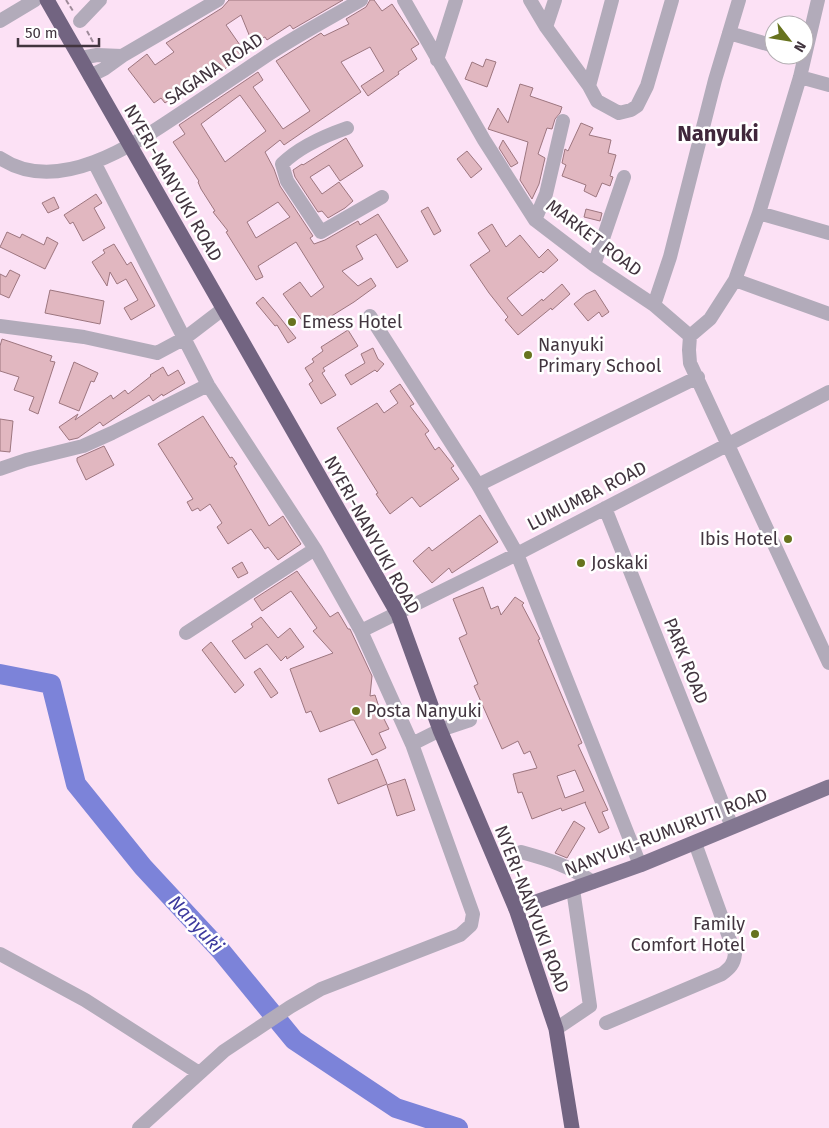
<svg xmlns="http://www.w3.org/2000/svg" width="829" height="1128" font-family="'Fira Sans',sans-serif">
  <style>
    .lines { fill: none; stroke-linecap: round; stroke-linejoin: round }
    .river { stroke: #7c83d9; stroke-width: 20 }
    .building { fill: #e1b7c0; stroke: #9d767f; fill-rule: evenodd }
    .path { stroke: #9e8a99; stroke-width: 2; stroke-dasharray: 5 2.5; stroke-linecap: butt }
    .minor { stroke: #b2abba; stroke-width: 14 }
    .major { stroke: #837791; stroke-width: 15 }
    .highway { stroke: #726481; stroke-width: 15 }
    .poi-dot { fill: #67731e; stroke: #fff; stroke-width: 2 }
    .labels { text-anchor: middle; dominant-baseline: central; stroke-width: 5; stroke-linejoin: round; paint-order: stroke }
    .street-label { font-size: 18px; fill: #42353f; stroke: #fff }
    .poi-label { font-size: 18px; fill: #42353f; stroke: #fff; text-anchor: start }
    .water-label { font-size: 19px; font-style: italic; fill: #3d3a9e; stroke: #fff }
    .district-label { font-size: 22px; font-weight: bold; fill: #40273b; stroke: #fff }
  </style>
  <rect width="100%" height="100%" fill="#fce1f5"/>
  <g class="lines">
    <path class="river" d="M0 674 51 684 76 784 143 867 221 951 294 1040 396 1108 458 1128"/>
  </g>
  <path class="building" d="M229 0H343L293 29 290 25 267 40 265 37 252 42 241 15 226 25 242 48 238 51 242 57 223 70 219 63 198 77 199 78 165 103 161 98 154 103 128 69 147 54 155 65 174 52 166 43 222 8Z
    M370 0H374L382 11 392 4 419 44 411 49 417 59 398 72 399 74 368 96 361 86 384 71 370 47 341 62 361 92 284 145 280 140 265 152 274 169 280 186 313 236 310 238 314 244 325 240 358 221 360 225 378 214 408 261 397 268 376 234 356 246 363 259 342 271 358 286 371 278 376 286 354 302 309 330 283 294 300 282 311 297 324 287 296 242 258 266 263 277 256 280 226 232 228 231 213 212 215 211 201 189 198 182 199 181 173 142 185 134 179 125 258 72 263 80 253 87 283 129 310 111 276 61 321 33 324 36 349 24 346 19 366 7ZM240 95 266 131 225 162 201 124ZM278 202 290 217 256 238 247 222Z
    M486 59 496 62 487 87 465 79 472 62 483 67Z
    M520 84 533 88 530 96 562 107 560 113 555 119 552 129 547 128 538 154 545 158 539 184 532 199 520 180 528 142 488 129 498 108 508 123Z
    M581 123 593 128 589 135 611 140 608 153 616 155 610 176 613 177 610 186 602 183 596 197 584 191 586 185 562 176 566 165 562 163 565 149 568 151Z
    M346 138 363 166 340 181 329 165 310 177 322 194 339 182 353 201 345 208 328 218 322 211 318 212 295 177 293 170 302 164 303 165Z
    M503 140 518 163 511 167 499 148Z
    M467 151 482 169 471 178 457 159Z
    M96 194 102 203 94 208 105 228 83 241 73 222 70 224 64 215Z
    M54 197 59 208 48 213 42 203Z
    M428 207 441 231 434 235 421 211Z
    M586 209 602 213 600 221 584 217Z
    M492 224 506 247 520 235 539 258 548 249 558 260 543 273 541 271 507 298 522 316 542 299 543 301 562 284 570 294 552 310 551 308 518 335 505 320 508 317 489 293 470 265 490 251 478 233Z
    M7 232 20 238 22 234 44 245 47 237 58 243 45 269 0 247Z
    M114 244 127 265 131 262 155 306 131 320 124 308 138 300 126 279 117 284 110 272 107 286 92 262 105 253 103 250Z
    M10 270 20 275 9 298 0 294V274L6 277Z
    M50 290 104 301 100 324 45 313Z
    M595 290 609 312 602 317 599 312 588 321 574 304 586 294Z
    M263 297 278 315 296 338 288 343 277 325 275 326 256 303Z
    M348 330 358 346 323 368 325 371 322 373 336 395 321 404 309 384 313 381 305 368 314 362 312 359 323 351 321 347Z
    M2 339 52 356 50 361 55 362 38 414 29 410 34 397 14 390 19 377 0 371V346Z
    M373 348 378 359 384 364 377 372 375 370 351 385 345 375 365 363 361 354Z
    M74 362 98 373 94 382 91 381 79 411 59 403Z
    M163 367 168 376 178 370 185 383 163 396 162 394 153 401 149 395 103 426 100 422 78 438 69 440 59 427 78 414 75 420 111 395 113 399 125 390 128 394 151 376 150 375Z
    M400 384 414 404 410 406 429 431 425 434 435 450 439 447 454 466 451 468 459 479 420 507 412 497 390 514 376 494 378 493 337 428 377 403 384 413 398 403 390 391Z
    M203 416 230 458 232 457 237 464 234 466 269 526 283 516 301 544 278 560 268 547 265 549 251 529 228 544 217 527 222 523 210 504 200 511 198 508 192 511 187 502 193 499 158 444Z
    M0 419 13 421 10 452 0 451Z
    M104 446 114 465 86 480 77 461V458Z
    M480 515 498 542 452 573 449 568 432 583 413 561 429 547 432 551Z
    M242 562 248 573 238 578 232 568Z
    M297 571 330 617 338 612 348 629H350L372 676 370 696 375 695 381 713 389 729 379 733 386 748 372 755 354 720H351L320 732 311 711 306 713 290 669 333 653 313 631 317 628 291 591 262 611 254 599Z
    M483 587 491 609 498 606 501 615 515 597 524 603 522 605 540 639 538 640 582 743 578 745 608 810 602 812 609 828 599 833 585 803 586 802 562 811 561 808 532 819 522 792 518 793 513 774 537 768 530 751 524 754 518 741 502 749 474 686 478 684 459 638 467 634 453 599ZM575 770 584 791 565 798 557 776Z
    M261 617 278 638 290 628 304 647 287 659 286 656 281 661 267 644 245 659 232 641 253 627 251 624Z
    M211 642 244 685 235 693 202 650Z
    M260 668 278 693 271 698 254 672Z
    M377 759 387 784 338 804 328 779Z
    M405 779 415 810 397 816 387 785Z
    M574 821 585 828 567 858 555 853Z"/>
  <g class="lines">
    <path class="path" d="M66 0 73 11
      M87 31 93 42"/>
    <path class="minor" d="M404 0 484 140 535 220 594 265 654 305 690 336 689 350 690 363 829 663
      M530 0 546 27 589 86 597 101 619 113 631 110 637 106 647 86 672 0
      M0 21 35 0
      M80 21 100 0
      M546 27 555 0
      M729 33 774 46
      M81 58 97 55 122 56
      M437 60 456 0
      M90 76 104 69 122 56 218 0
      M800 77 829 85
      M589 86 612 0
      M347 128C324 136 299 147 282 164L287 181 321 232 382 197
      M0 158C61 199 142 139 193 105 218 88 244 71 269 54 298 35 330 18 361 0
      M94 162 208 385 315 549 361 631 412 744 473 914 471 925 460 935 321 989 290 1007 224 1051 139 1128
      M759 213 829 233
      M535 220 546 194 563 121
      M594 265 624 177
      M735 280 829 314
      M654 305 670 257 715 80 739 0
      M370 316 478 485 517 554 640 865
      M0 326 84 337 157 353 185 338 223 309
      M690 336 710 319 735 280 759 213 800 77 818 0
      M0 469 26 460 83 446 112 433 208 385
      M478 485 698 377
      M605 508 732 827
      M361 631 517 554 829 392
      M186 633 315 549
      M412 744 440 730 470 720
      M521 852C550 860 567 865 593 882
      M0 954 85 1000 199 1073
      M606 1023 722 974C730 968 734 964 735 954L695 843
      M556 1029 590 1006 573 889"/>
    <path class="major" d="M516 909 640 865 829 787"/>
    <path class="highway" d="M47 0 398 614 440 730 516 909 556 1029 572 1128"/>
  </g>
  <g class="poi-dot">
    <circle cx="292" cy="322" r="5"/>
    <circle cx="528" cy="355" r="5"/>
    <circle cx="788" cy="539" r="5"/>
    <circle cx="581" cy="563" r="5"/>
    <circle cx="356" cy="711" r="5"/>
    <circle cx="755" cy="934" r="5"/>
  </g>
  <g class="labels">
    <g class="street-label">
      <text transform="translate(214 69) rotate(-34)">SAGANA ROAD</text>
      <text transform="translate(173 183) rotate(60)">NYERI-NANYUKI ROAD</text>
      <text transform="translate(594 238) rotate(37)">MARKET ROAD</text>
      <text transform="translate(587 496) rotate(-27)">LUMUMBA ROAD</text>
      <text transform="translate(372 535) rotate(61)">NYERI-NANYUKI ROAD</text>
      <text transform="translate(686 661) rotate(68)">PARK ROAD</text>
      <text transform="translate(666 832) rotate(-21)">NANYUKI-RUMURUTI ROAD</text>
      <text transform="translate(532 909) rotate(69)">NYERI-NANYUKI ROAD</text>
    </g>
    <g class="poi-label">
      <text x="302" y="322">Emess Hotel</text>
      <text x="538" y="345">Nanyuki<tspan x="538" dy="21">Primary School</tspan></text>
      <text x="778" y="539" text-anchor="end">Ibis Hotel</text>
      <text x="591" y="563">Joskaki</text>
      <text x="366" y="711">Posta Nanyuki</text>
      <text x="745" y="924" text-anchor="end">Family<tspan x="745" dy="21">Comfort Hotel</tspan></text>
    </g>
    <g class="water-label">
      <text transform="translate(196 924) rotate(47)">Nanyuki</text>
    </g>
    <g class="district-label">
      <text x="718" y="133">Nanyuki</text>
    </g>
  </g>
  <g transform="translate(789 40) rotate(121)"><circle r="24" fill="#ffffff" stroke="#b3aeb2"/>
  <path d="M0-4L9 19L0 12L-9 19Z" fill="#67731e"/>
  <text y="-8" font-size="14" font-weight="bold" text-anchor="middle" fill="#42353f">N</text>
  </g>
  <path d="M18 38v8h81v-8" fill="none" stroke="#42353f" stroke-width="2.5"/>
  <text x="25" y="38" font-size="15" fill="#42353f" stroke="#ffffff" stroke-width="4" paint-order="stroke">50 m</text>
</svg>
